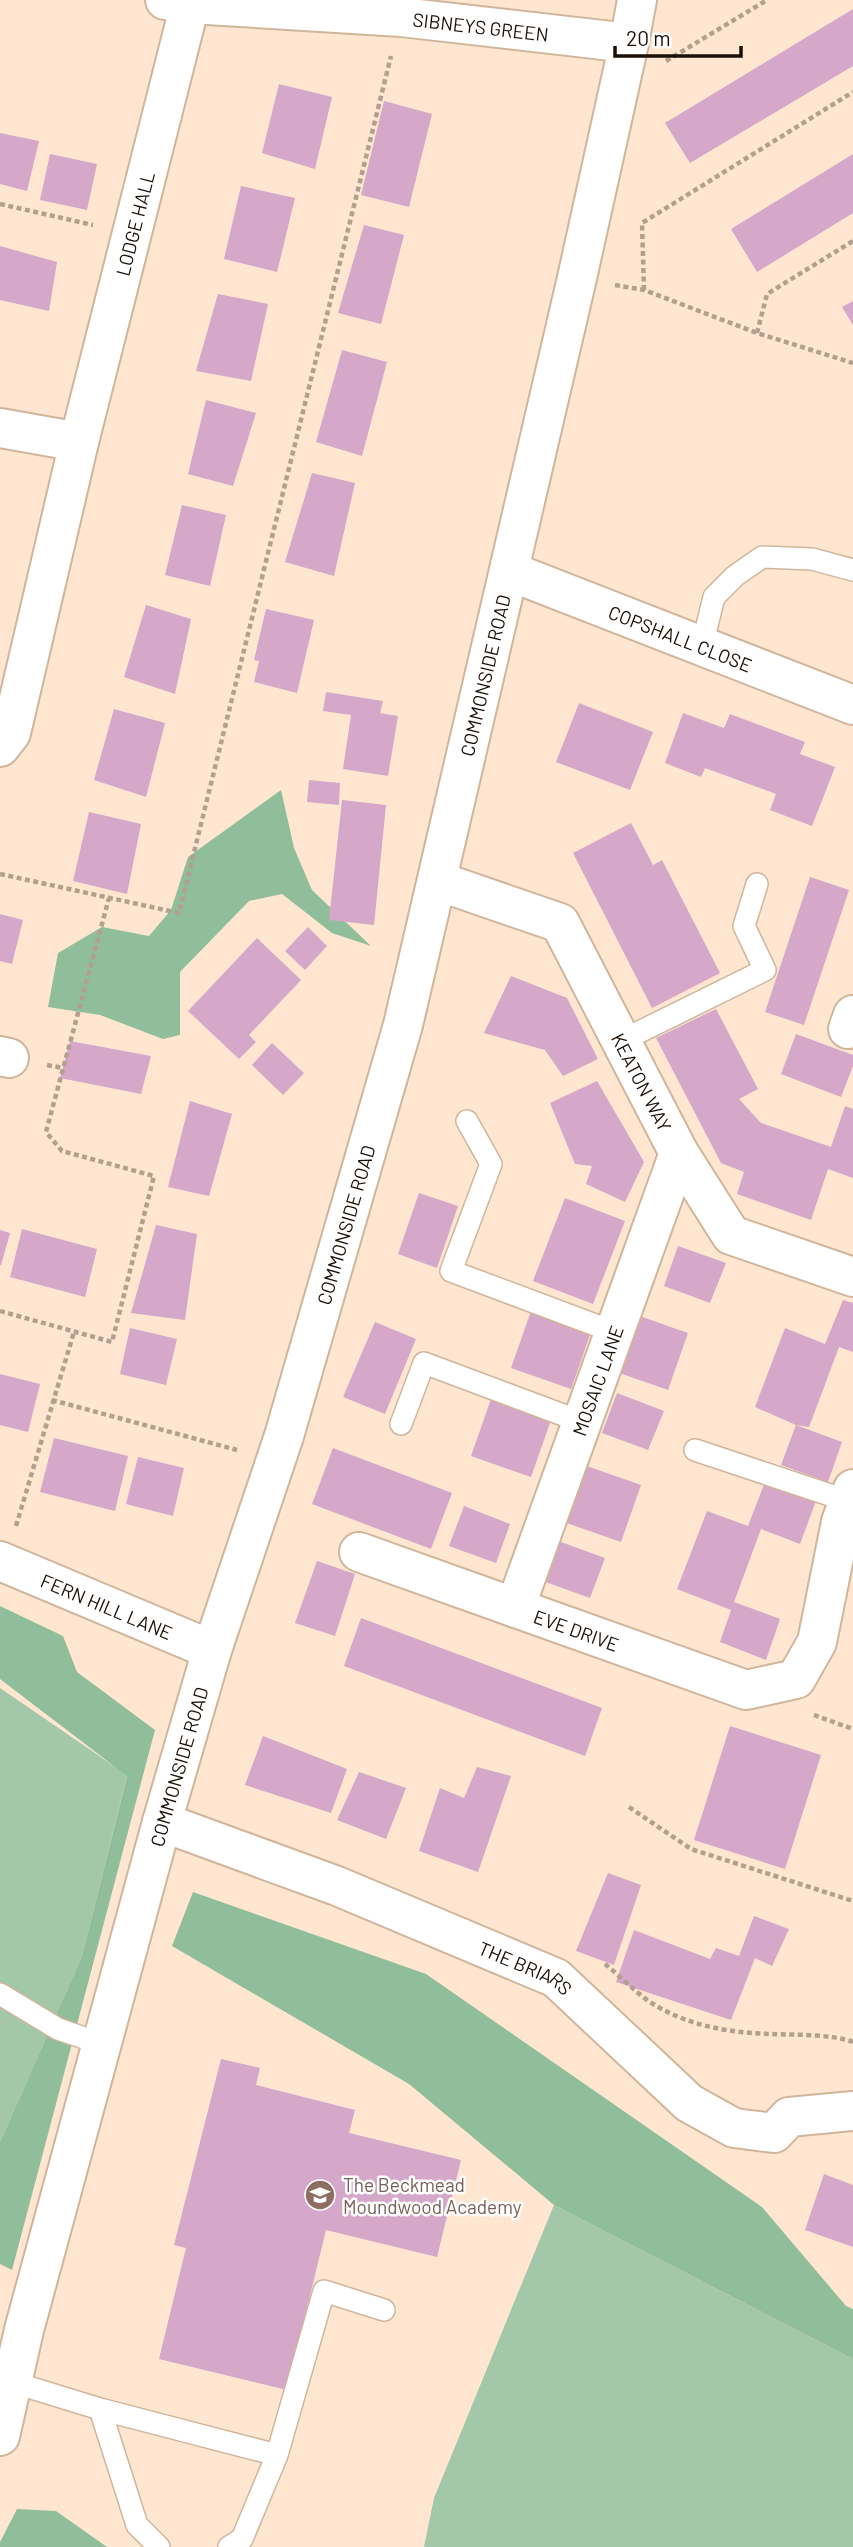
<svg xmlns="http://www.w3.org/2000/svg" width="853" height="2547" font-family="Barlow,sans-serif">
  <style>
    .green { fill: #a2c7a9 }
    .forest { fill: #91be9a }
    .building { fill: #d5a7c9 }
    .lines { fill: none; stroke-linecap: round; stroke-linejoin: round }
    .lane-casing { stroke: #d1b59b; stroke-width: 24 }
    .street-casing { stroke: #d1b59b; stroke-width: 42 }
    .path { stroke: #b29f8e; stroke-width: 4.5; stroke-dasharray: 5 3.5; stroke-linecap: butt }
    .lane { stroke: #fff; stroke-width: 21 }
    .street { stroke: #fff; stroke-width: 38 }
    .labels { text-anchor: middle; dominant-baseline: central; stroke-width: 5; stroke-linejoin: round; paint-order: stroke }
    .street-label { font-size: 19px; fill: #1a1007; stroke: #fff }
    .education-label { font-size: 19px; fill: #785e54; stroke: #fff; text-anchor: start }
  </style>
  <rect width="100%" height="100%" fill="#fee6d1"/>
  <path class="green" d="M0 1688 127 1775 82 1956 0 2142Z
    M554 2205 853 2359V2547H424L434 2498Z"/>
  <path class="forest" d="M281 790 294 848 312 890 371 946 332 933 282 894 249 901 180 972V1035L163 1039 100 1015 48 1007 58 953 102 927 149 936 171 910 188 857Z
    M0 1606 63 1636 77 1672 155 1730 12 2270 0 2264V2142L82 1956 127 1776 0 1679Z
    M193 1892 426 1974 762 2207 846 2306 853 2309V2359L554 2205 409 2084 172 1946Z
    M17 2509 56 2511 107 2547H0V2542Z"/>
  <path class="building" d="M853 9V66L690 163 665 123Z
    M279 84 332 97 315 169 262 153Z
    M384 101 432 114 409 207 361 195Z
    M0 133 39 141 27 191 0 184Z
    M50 154 97 164 87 210 40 200Z
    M853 154V213L757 272 731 229Z
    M241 186 295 198 277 272 224 259Z
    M364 225 404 235 381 324 338 313Z
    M0 246 57 262 49 311 0 300Z
    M218 294 268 304 251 381 196 371Z
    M853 301V325L842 307Z
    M342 350 387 362 362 456 316 442Z
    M206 400 256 413 233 486 188 474Z
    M312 473 355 483 334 576 285 562Z
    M182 505 226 515 210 586 165 575Z
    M146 605 191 619 175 694 124 677Z
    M266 609 314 620 297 693 254 682 259 661 254 660Z
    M326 692 383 701 380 713 398 716 388 776 343 769 351 715 323 711Z
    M579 703 653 732 630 790 556 762Z
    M114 709 165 723 146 797 94 780Z
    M683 713 724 728 730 714 805 742 800 754 835 767 812 826 770 810 776 794 705 768 701 777 665 763Z
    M309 780 340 783 339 805 307 802Z
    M342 800 386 805 374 925 329 920Z
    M89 812 141 824 127 894 73 881Z
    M631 823 653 865 662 860 720 973 652 1008 573 853Z
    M810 877 849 890 804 1025 765 1012Z
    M0 914 23 920 12 964 0 961Z
    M308 927 327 946 305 970 285 951Z
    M257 938 301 980 249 1035 256 1042 239 1059 188 1011Z
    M511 976 567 998 598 1059 563 1076 545 1050 484 1033Z
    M716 1009 758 1089 739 1099 761 1123 831 1147 845 1106 853 1109V1178L828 1169 811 1220 737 1194 744 1172 721 1163 656 1038Z
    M796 1034 853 1055V1066L841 1097 781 1074Z
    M70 1041 151 1056 141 1094 60 1078Z
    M272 1043 304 1073 283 1095 252 1065Z
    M597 1081 644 1162 625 1202 586 1184 592 1166 575 1164 550 1103Z
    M190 1101 232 1114 209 1196 168 1187Z
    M419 1193 458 1206 437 1268 398 1254Z
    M565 1198 625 1221 593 1304 533 1281Z
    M156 1225 197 1234 185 1320 131 1313Z
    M22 1229 97 1249 85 1297 10 1277Z
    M0 1230 10 1233 1 1265H0Z
    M678 1246 726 1263 710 1303 664 1286Z
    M843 1300 853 1303V1352L839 1347 809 1427 796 1425 842 1442 828 1482 781 1465 796 1425 755 1407 785 1328 825 1344Z
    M531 1311 591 1332 571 1389 511 1368Z
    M628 1312 688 1333 668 1390 608 1369Z
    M375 1322 416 1339 385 1414 343 1397Z
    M130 1328 177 1339 166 1385 120 1374Z
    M0 1374 40 1384 28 1432 0 1425Z
    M617 1393 664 1411 648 1450 602 1433Z
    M491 1399 551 1420 531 1477 471 1456Z
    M54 1438 128 1456 115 1511 40 1492Z
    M333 1448 452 1493 431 1549 312 1504Z
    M138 1457 184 1468 173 1516 126 1504Z
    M581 1464 641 1485 621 1542 561 1521Z
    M765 1482 816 1501 800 1544 761 1529 734 1602 780 1619 766 1660 720 1642 731 1610 677 1589 707 1511 748 1526Z
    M464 1506 510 1524 496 1563 449 1546Z
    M558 1541 605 1558 590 1598 543 1581Z
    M317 1561 355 1574 335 1636 295 1623Z
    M361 1618 602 1708 585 1756 344 1666Z
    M730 1726 821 1755 785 1869 694 1840Z
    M263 1736 347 1769 331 1813 245 1785Z
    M477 1767 511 1776 478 1872 419 1851 440 1788 464 1798Z
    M359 1772 406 1788 386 1839 337 1820Z
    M608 1873 641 1885 614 1965 576 1951Z
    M754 1916 789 1929 772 1966 755 1958 731 2020 616 1982 634 1930 710 1959 716 1948 739 1956Z
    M221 2059 260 2068 256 2085 355 2110 349 2133 461 2160 437 2257 326 2230 287 2390 159 2359 186 2248 174 2245Z
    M824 2174 853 2185V2247L805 2230Z"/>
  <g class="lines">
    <g class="lane-casing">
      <path id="lane" d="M702 646 714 597 735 576 762 557 812 559 853 570
        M621 1041 765 970 744 926 757 884
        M467 1121 491 1164 451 1271 614 1332
        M401 1424 424 1363 582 1422
        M695 1450 848 1501
        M0 1994 58 2029 102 2044
        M12 2382 100 2409 277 2455 324 2291 384 2310
        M100 2409 137 2525 159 2547
        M229 2547 242 2539 277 2455"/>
    </g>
    <g class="street-casing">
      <g id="street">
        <path id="s1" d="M165 0 190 4 401 17 629 43"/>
        <path d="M0 428 79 442"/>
        <path id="s2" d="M509 571 853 705"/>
        <path id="s3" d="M0 747 11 733 79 442 190 4"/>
        <path id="s4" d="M438 881 560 923 679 1153 731 1235 853 1277"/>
        <path d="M848 1029 853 1015"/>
        <path d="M0 1056 9 1058"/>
        <path id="s5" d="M359 1552 746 1690 796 1679 817 1642 841 1522 853 1489"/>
        <path id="s6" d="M0 1561 212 1650"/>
        <path id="s7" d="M515 1608 679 1153"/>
        <path id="s8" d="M162 1822 337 1886 556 1978 689 2103 734 2128 774 2133 789 2117 853 2111"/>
        <path id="s9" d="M0 2436 24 2330 162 1822 212 1650 284 1436 403 1025 577 278 629 43 637 0"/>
      </g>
    </g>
    <path class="path" d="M666 61 767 0
      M0 204 93 225
      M615 285 644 290 757 333 853 363
      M644 290 642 223 853 92
      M757 333 767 294 853 241
      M0 874 179 913 391 56
      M47 1065 63 1068
      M0 1311 112 1342 154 1176 62 1151 46 1132 109 898
      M52 1400 237 1450
      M16 1526 74 1332
      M814 1715 853 1729
      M629 1807 691 1849 853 1901
      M605 1964C620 1976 634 1991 650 2002 687 2026 730 2033 773 2034 797 2035 831 2034 853 2042"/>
    <use href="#lane" class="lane"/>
    <use href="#street" class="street"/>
  </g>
  <defs>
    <g id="school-disc" transform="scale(1.575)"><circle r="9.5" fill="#8d6e63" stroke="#fff"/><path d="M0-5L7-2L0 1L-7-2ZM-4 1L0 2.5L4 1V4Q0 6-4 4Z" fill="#fff"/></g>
  </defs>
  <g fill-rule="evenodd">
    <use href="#school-disc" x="320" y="2195"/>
  </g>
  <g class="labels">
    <g class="street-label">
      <text stroke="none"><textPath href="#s1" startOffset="317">SIBNEYS GREEN</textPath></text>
      <text stroke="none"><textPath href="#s3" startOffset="542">LODGE HALL</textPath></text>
      <text stroke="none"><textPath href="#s2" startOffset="184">COPSHALL CLOSE</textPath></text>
      <text stroke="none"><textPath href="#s9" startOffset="1827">COMMONSIDE ROAD</textPath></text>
      <text stroke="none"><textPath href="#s4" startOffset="308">KEATON WAY</textPath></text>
      <text stroke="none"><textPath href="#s9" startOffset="1260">COMMONSIDE ROAD</textPath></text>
      <text stroke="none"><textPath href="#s7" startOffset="242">MOSAIC LANE</textPath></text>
      <text stroke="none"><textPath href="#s6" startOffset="116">FERN HILL LANE</textPath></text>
      <text stroke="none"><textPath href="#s5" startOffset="231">EVE DRIVE</textPath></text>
      <text stroke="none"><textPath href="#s9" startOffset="693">COMMONSIDE ROAD</textPath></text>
      <text stroke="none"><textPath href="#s8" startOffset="392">THE BRIARS</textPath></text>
    </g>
    <g class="education-label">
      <text x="343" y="2184">The Beckmead<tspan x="343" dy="22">Moundwood Academy</tspan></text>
    </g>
  </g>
  <path d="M615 46v10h126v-10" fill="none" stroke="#1a1007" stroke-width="3.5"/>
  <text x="626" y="46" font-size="21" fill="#1a1007" stroke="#ffffff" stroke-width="5" paint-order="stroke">20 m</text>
</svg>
